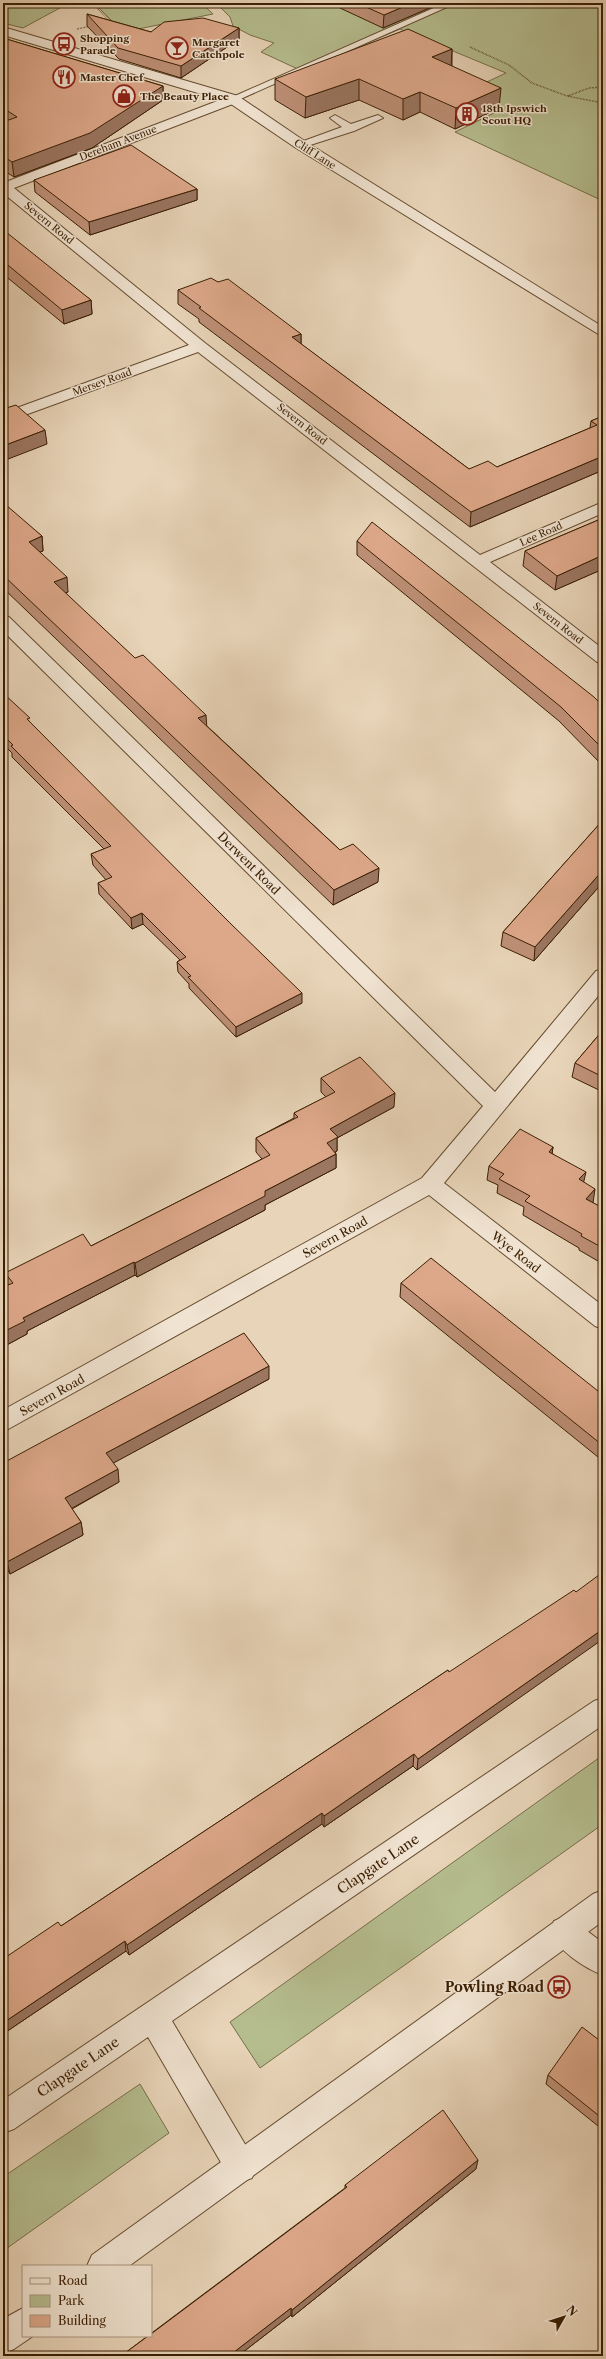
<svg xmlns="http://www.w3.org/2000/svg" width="606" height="2359" font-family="'Libre Caslon Text',serif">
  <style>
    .green { fill: #b5bd8f; stroke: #786e49 }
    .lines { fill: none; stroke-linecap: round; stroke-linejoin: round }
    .service-casing { stroke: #664c30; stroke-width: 2 }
    .minor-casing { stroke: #664c30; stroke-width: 2 }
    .tertiary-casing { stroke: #664c30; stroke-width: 2 }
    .path { stroke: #3b1f03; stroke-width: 1.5; stroke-dasharray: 0.5 1; stroke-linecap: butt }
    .service { fill: #f0e3d1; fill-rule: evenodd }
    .minor { fill: #f0e3d1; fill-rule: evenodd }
    .tertiary { fill: #f0e3d1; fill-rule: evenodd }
    .wall { fill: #be9077; stroke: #3b1f03 }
    .shaded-wall { fill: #9b7661; stroke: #3b1f03 }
    .building { fill: #dda88a; stroke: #3b1f03 }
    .labels { text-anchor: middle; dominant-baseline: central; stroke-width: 3; stroke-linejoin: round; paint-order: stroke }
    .far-poi-label { font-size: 10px; font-weight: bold; fill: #3b1f03; stroke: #f0e3d1; text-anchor: start }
    .far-street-label { font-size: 10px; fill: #3b1f03; stroke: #f0e3d1 }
    .street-label { font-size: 12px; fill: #3b1f03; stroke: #f0e3d1 }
    .near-street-label { font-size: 14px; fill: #3b1f03; stroke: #f0e3d1 }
    .near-poi-label { font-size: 14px; font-weight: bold; fill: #3b1f03; stroke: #f0e3d1; text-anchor: end }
  </style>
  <rect width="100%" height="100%" fill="#e8d4b8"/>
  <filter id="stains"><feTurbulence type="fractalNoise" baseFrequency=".005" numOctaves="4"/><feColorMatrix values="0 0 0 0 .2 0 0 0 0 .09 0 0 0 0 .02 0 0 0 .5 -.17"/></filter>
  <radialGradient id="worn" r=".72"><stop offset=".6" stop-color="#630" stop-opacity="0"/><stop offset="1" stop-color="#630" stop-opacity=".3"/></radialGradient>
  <path class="green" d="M3 3H69L23 28 3 23Z
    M94 3H201L213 14 123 32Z
    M216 3H603V201L455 132 504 108 482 98 474 88 506 73 400 29 302 71 261 52 274 43 250 35 233 26 230 17Z
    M603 1755V1824L260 2068 230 2022Z
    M140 2084 169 2133 3 2251V2177Z"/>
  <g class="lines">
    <g class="service-casing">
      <path id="service" d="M445 3H456L236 101 228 99Z
        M335 115 351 124 378 115 383 118 354 131 304 147H298V143L342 127 330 118Z"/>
    </g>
    <g class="minor-casing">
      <path id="minor" d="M233 95 239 99 238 102 14 188 205 343 480 555 603 502V513L490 562 603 649V663L597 662 198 352 3 423V413L189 345 3 193V183Z
        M3 616 9 617 495 1092 596 971 603 969V990L444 1183 603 1306V1329L595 1326 429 1195 3 1432V1410L422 1178 483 1106 3 631Z
        M603 1698V1725L172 2021 252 2156 256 2167 252 2178 241 2182 230 2178 148 2037 14 2129 3 2133V2100L594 1701Z
        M564 1917 574 1921 603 1943V1975C584 1968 557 1950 550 1931L554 1921Z"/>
    </g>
    <g class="tertiary-casing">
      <path id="tertiary" d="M3 27 238 96 306 142 603 327V337L296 148 228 102 3 35Z
        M603 1890V1921L129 2266H87L92 2255 593 1894Z
        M23 2308V2336H33L14 2349 3 2354V2319Z"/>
    </g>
    <path class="path" d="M92 3 111 22
      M596 3 603 5
      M77 29 91 26
      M470 47 509 65 532 83 567 96 603 103
      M568 96 589 88 603 87"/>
    <use href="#service" class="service"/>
    <use href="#minor" class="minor"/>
    <use href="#tertiary" class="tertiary"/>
  </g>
  <path class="wall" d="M340 3H441L383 28 340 8Z
    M87 14 151 32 239 28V39L181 78 119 59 87 26Z
    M3 38 163 86V100L92 148 14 177 3 170Z
    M452 49V66L499 108 455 129 420 112 403 120 359 100 305 118 275 100V79Z
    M34 180 197 189V200L90 235 35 192Z
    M3 236 91 300 92 314 64 324 3 274Z
    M218 282 301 334V344L469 469 497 467 590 428 591 421 603 416V470L470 527 199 322V319L178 304V290Z
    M3 506 42 536 43 551 40 552 68 592 65 593 207 726 340 850 378 882 333 905 3 588Z
    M603 518V569L555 590 523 566 525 551Z
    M357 541 603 706V778L601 764 559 721 357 555Z
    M3 693 30 722 302 1003 236 1037 189 988V984L178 972 177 962 180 960 143 924 132 929 99 894 98 883 106 880 93 865 91 854 104 849 12 757V753L3 744Z
    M603 820V882L534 961 501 946 503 932Z
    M603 1030V1092L572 1077 575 1063Z
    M321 1078 394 1107 337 1138V1151L335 1152 336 1154V1168L265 1205V1210L137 1277 135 1275 27 1331V1334L3 1347V1287L8 1285 5 1273 91 1246 262 1159 256 1152V1138L294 1118V1113L326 1097 321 1092Z
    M553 1147 552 1153 584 1182 593 1203 603 1208V1264L579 1250V1248L523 1215 524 1207 497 1193 498 1185 487 1180 489 1166Z
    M401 1283 603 1395V1453L598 1457 400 1297Z
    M269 1379 113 1463 119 1482 72 1509 81 1522 83 1535 10 1574 4 1564H3V1463Z
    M448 1670 417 1770 413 1766 324 1827 322 1824 129 1955 126 1951 3 2034V1959L61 1926Z
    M603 2043V2130L546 2084 548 2075Z
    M476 2169 292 2317 291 2315 238 2356H121L345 2188V2185Z"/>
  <path class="shaded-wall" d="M412 3H441L383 28 384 15Z
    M239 28V39L181 78V66Z
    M452 49 451 69 432 57Z
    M359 79V100L305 118 306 97Z
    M163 86V100L92 148 14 177 12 162Z
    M501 88 499 108 455 129 456 108Z
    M420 92V112L403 120V99Z
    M197 189V200L90 235 89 222Z
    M91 300 92 314 64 324 62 310Z
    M301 334V348L292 337Z
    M5 396 7 410 3 412V397Z
    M45 430 47 444 3 461V446Z
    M603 456V470L470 527 471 512Z
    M42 536 43 551 30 556 29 542Z
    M603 555V569L555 590 557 576Z
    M67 577 68 592 55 597 54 582Z
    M206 715 207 729 198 718Z
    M379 868 378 882 333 905 334 890Z
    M603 870V882L534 961 535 947Z
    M142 913 143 924 132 929 131 918Z
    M302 993V1003L236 1037V1027Z
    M395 1093 394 1107 337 1138V1151L326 1157 327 1143 330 1129Z
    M553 1147 551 1161 549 1152Z
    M336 1154V1168L265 1205V1210L137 1277 135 1263 265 1191Z
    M586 1172 583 1185 579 1179Z
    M595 1189 593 1203 586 1199Z
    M134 1262 135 1275 27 1331V1334L3 1347V1332L23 1318Z
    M269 1366V1379L108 1466 106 1453Z
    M603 1442V1453L598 1457 601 1444Z
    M118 1469 119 1482 67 1511 65 1498Z
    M81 1522 83 1535 10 1574 7 1562Z
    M603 1629V1639L417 1770 418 1759Z
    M414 1754 413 1766 324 1827V1816Z
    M322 1813V1824L129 1955 127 1945Z
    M125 1941 126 1951 3 2034V2023Z
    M478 2160 476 2169 292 2317V2310Z
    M291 2308V2315L238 2356H229Z"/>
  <path class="building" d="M357 3H412L384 15Z
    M87 14 151 32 164 22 203 18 239 28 181 66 118 48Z
    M408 29 452 49 432 57 501 88 456 108 420 92 403 99 359 79 306 97 275 79Z
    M3 38 163 86 90 133 12 162 3 156V122L17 117 3 108Z
    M131 145 197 189 89 222 34 180Z
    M6 232 91 300 62 310 3 261V236Z
    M211 278 218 282 228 279 301 334 292 337 469 469 488 461 497 467 597 425 591 421 603 416V456L471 512 199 308 201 307 178 290Z
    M16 405 45 430 3 446V409Z
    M6 505 42 536 29 542 67 577 54 582 135 658 143 655 206 715 198 718 340 850 353 844 379 868 334 890 3 575V506Z
    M603 518V555L557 576 525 551Z
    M372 522 594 697 603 706V749L561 707 357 541Z
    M3 693 30 718 27 719 230 923 302 993 236 1027 188 977 191 976 177 962 186 957 142 913 131 918 98 883 112 877 91 854 111 846 11 746 13 745 3 735Z
    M603 820V870L535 947 503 932Z
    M603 1030V1077L575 1063Z
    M360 1057 395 1093 330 1129 338 1137 327 1143 336 1154 265 1191V1196L135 1263 134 1262 23 1318 25 1321 3 1332V1287L13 1283 5 1273 83 1234 91 1246 270 1155 256 1138 298 1117 294 1113 335 1092 321 1078Z
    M520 1129 553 1147 549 1152 586 1172 579 1179 595 1189 586 1199 603 1208V1248L581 1236 582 1234 525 1201 530 1196 499 1179 504 1174 489 1166Z
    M431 1258 603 1395V1442L601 1444 401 1283Z
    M244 1333 269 1366 106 1453 118 1469 65 1498 81 1522 7 1562 3 1555V1463Z
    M603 1572V1629L418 1759 414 1754 324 1816 322 1813 127 1945 125 1941 3 2023V1959L58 1922 61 1926 448 1670 449 1672 574 1590 576 1592Z
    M582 2027 603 2043V2119L548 2075Z
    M443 2110 478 2160 292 2310 291 2308 229 2356H121L148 2336H151V2334L347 2187 345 2185Z"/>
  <defs>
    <g id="bus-ring" transform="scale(1.15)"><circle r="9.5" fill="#f0e3d1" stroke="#8f2418" stroke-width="1.5"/><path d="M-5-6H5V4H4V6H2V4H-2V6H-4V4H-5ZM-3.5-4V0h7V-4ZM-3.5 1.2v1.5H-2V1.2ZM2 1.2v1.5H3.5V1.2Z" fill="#8f2418"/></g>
    <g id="bar-ring" transform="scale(1.15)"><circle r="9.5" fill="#f0e3d1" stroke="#8f2418" stroke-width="1.5"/><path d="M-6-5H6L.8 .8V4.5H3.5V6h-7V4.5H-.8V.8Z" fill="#8f2418"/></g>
    <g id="restaurant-ring" transform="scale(1.15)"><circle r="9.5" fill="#f0e3d1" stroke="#8f2418" stroke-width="1.5"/><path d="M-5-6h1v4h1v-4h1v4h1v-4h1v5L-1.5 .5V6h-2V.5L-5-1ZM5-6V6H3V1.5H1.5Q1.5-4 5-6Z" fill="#8f2418"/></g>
    <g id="shop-ring" transform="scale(1.15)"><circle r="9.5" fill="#f0e3d1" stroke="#8f2418" stroke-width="1.5"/><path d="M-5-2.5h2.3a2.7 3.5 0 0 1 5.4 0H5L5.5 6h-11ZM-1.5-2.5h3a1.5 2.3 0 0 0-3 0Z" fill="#8f2418"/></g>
    <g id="building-ring" transform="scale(1.15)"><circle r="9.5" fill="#f0e3d1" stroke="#8f2418" stroke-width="1.5"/><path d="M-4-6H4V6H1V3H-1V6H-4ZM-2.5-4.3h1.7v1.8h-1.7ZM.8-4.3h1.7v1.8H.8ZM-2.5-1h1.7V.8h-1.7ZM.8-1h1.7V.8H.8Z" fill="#8f2418"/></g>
  </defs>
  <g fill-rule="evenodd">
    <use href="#bus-ring" x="64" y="44"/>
    <use href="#bar-ring" x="177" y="48"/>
    <use href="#restaurant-ring" x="64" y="77"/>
    <use href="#shop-ring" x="124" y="96"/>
    <use href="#building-ring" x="467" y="114"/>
    <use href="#bus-ring" x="559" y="1987"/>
  </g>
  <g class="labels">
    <g class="far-poi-label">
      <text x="80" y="38">Shopping<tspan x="80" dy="12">Parade</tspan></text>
      <text x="192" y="42">Margaret<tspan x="192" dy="12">Catchpole</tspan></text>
      <text x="80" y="77">Master Chef</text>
      <text x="140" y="96">The Beauty Place</text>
      <text x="482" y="108">18th Ipswich<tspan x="482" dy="12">Scout HQ</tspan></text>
    </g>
    <g class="far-street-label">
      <text transform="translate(118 143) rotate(-21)">Dereham Avenue</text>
      <text transform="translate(315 154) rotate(32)">Cliff Lane</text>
      <text transform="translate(49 223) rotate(39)">Severn Road</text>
      <text transform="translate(102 382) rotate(-20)">Mersey Road</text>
      <text transform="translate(302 424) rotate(38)">Severn Road</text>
      <text transform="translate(541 534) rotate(-24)">Lee Road</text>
      <text transform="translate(558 623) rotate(38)">Severn Road</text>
    </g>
    <g class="street-label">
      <text transform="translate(249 863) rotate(45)">Derwent Road</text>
      <text transform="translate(335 1237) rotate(-29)">Severn Road</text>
      <text transform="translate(516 1252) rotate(38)">Wye Road</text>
      <text transform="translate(52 1395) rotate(-29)">Severn Road</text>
    </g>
    <g class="near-street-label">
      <text transform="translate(378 1864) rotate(-34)">Clapgate Lane</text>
      <text transform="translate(78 2067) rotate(-34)">Clapgate Lane</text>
    </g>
    <g class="near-poi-label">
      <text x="544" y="1987">Powling Road</text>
    </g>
  </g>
  <rect width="606" height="2359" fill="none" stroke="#e8d4b8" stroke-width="16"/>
  <rect x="4" y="4" width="598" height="2351" fill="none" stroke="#3b1f03" stroke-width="2"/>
  <rect x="8" y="8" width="590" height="2343" fill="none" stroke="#3b1f03"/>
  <rect x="22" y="2265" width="130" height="72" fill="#f0e3d1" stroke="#a8957f"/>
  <rect x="30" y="2278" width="20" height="6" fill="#f0e3d1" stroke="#a8957f"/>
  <text x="58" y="2285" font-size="12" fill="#3b1f03">Road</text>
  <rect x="30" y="2295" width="20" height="12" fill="#b5bd8f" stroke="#a8957f"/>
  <text x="58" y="2305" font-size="12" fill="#3b1f03">Park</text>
  <rect x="30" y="2315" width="20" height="12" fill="#dda88a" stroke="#a8957f"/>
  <text x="58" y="2325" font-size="12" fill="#3b1f03">Building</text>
  <g transform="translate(564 2317) rotate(51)" stroke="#f0e3d1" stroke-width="3" paint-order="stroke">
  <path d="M0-3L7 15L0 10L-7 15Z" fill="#3b1f03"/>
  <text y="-6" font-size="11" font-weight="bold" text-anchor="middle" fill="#3b1f03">N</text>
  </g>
  <rect width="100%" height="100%" filter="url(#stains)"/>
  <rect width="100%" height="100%" fill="url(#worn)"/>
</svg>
